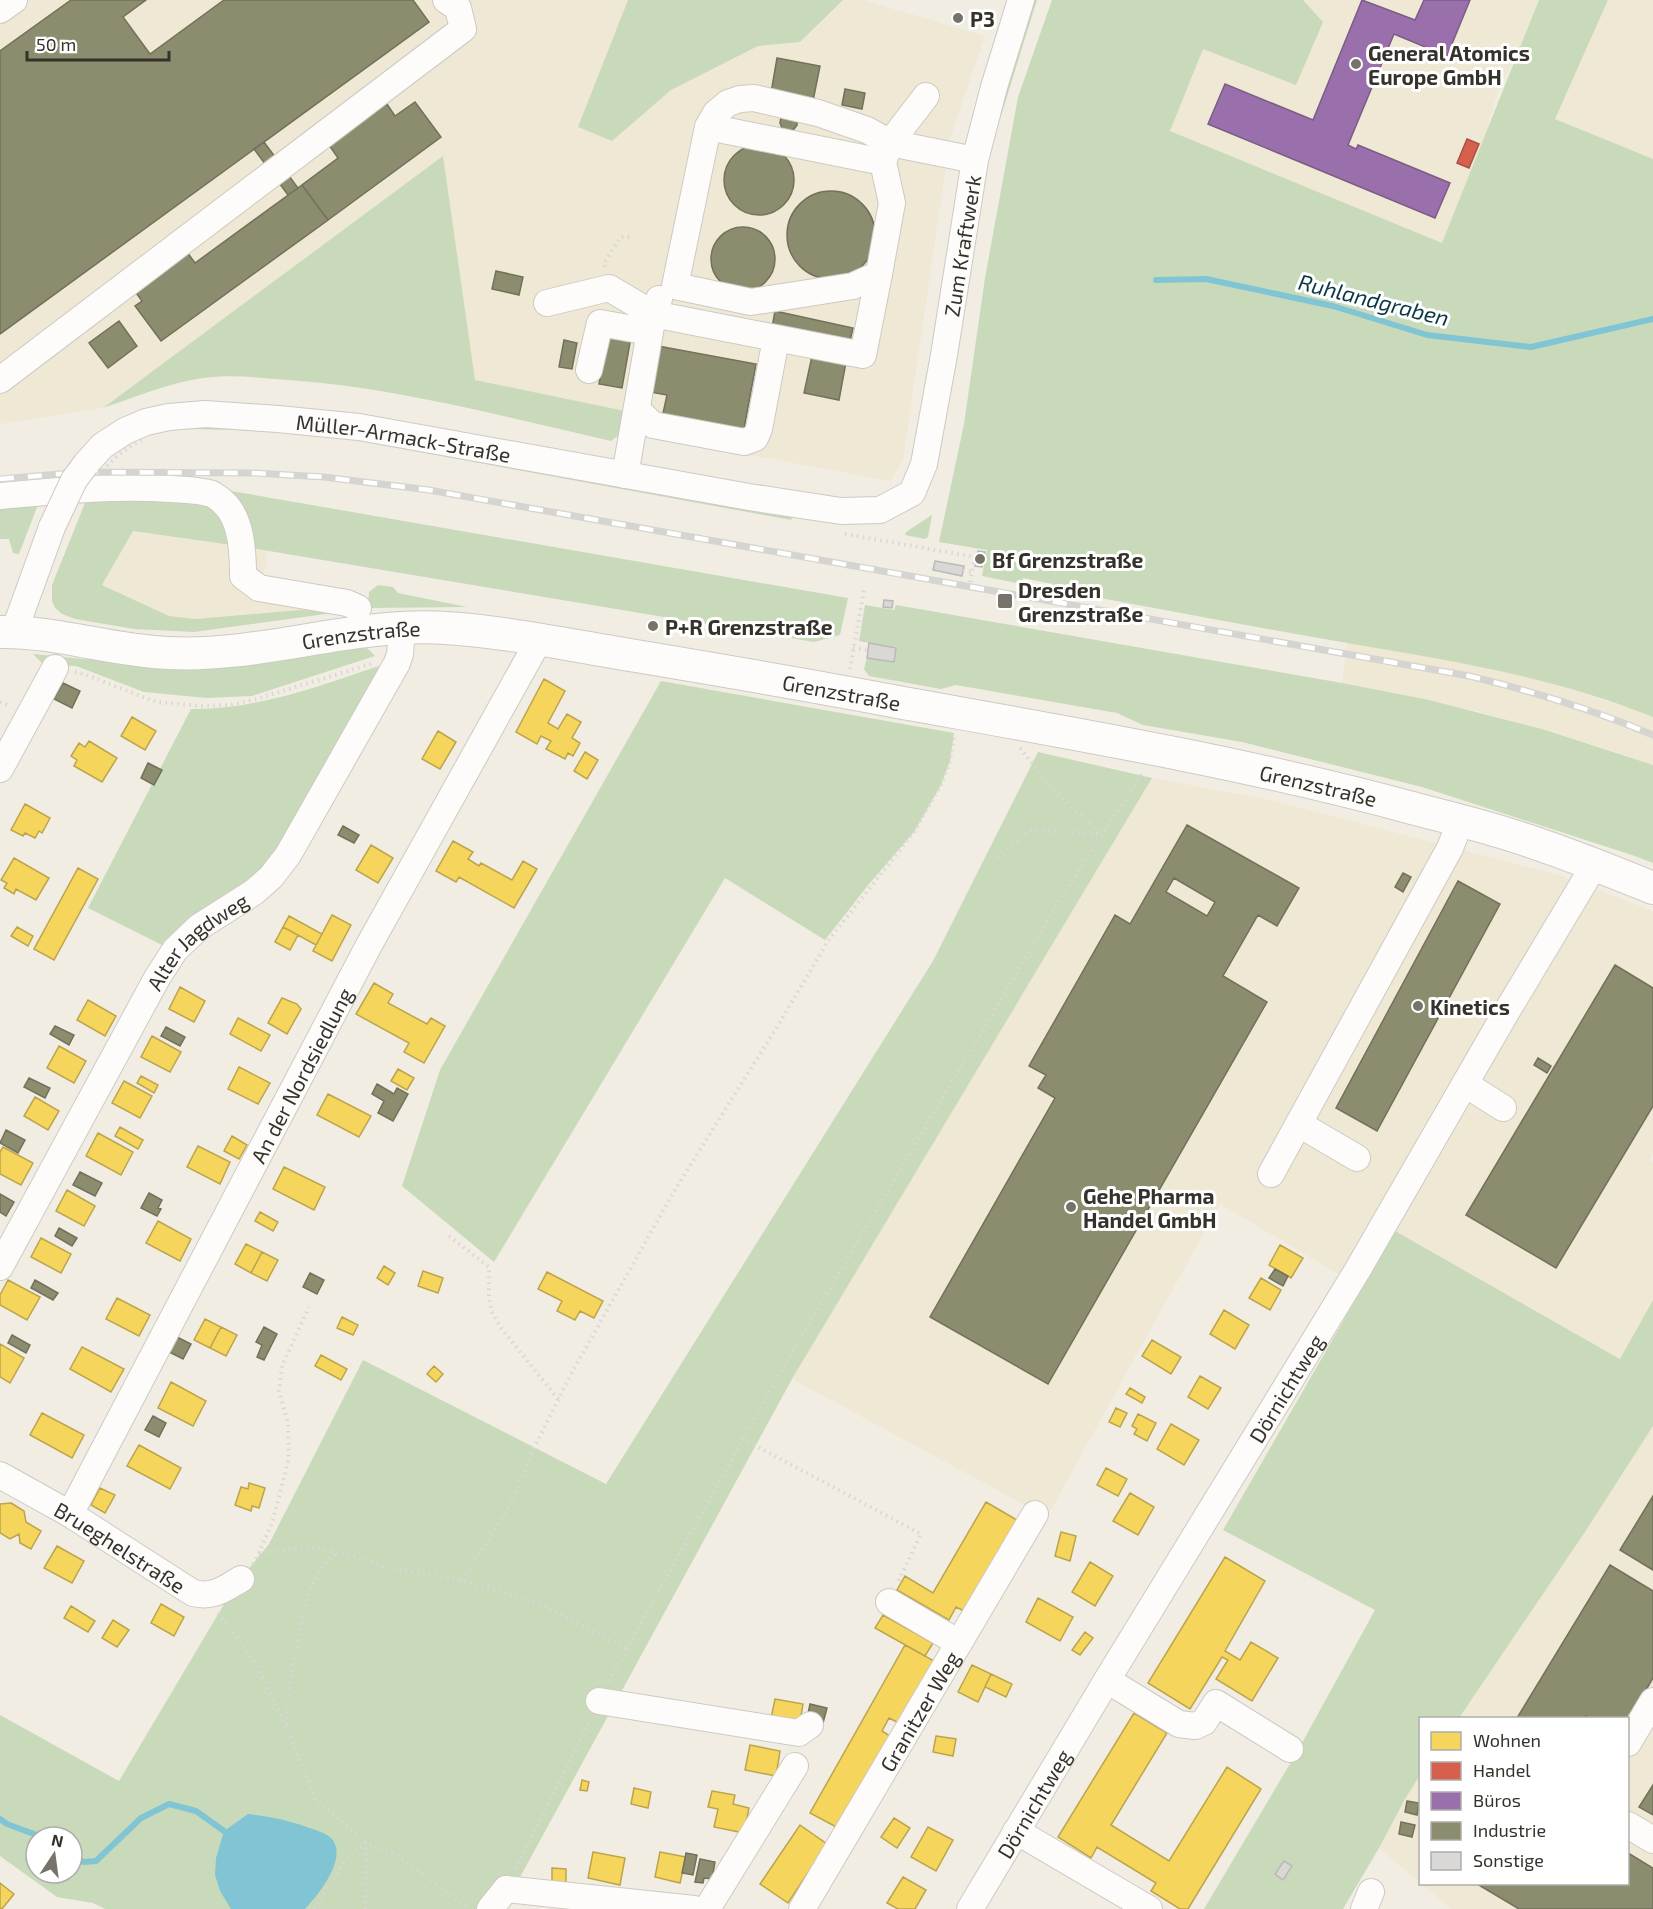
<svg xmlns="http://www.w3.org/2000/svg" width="1653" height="1909" font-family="'Exo 2',sans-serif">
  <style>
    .built { fill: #efe8d5 }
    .green { fill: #c8daba; fill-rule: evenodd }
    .water { fill: #81c5d5 }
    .homes { fill: #f6d55c; stroke: #bca44d; stroke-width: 1.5 }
    .shops { fill: #d6604d; stroke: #a65243; stroke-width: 1.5 }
    .offices { fill: #9970ab; stroke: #7b5d85; stroke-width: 1.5 }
    .industry { fill: #8c8c6e; stroke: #72715a; stroke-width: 1.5; fill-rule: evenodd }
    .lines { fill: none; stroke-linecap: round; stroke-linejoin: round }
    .stream { stroke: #81c5d5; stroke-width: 6 }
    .building { fill: #d9d8d7; stroke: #bab9b8; stroke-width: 1.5 }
    .minor-casing { stroke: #cdcac2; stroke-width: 28 }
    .major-casing { stroke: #cdcac2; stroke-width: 34 }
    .path { stroke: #d8d7d5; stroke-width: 4; stroke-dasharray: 1.5 4.5; stroke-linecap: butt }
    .minor { stroke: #fdfcfb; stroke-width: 26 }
    .major { stroke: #fdfcfb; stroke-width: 32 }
    .rail-casing { stroke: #d5d4d1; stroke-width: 7 }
    .rail { stroke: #fff; stroke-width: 4.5; stroke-dasharray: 14; stroke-linecap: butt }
    .minor-bridge-casing { stroke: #cdcac2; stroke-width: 28; stroke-linecap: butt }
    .path-bridge { stroke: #d8d7d5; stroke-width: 4; stroke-dasharray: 1.5 4.5; stroke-linecap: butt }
    .minor-bridge { stroke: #fdfcfb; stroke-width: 26 }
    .poi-dot { fill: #77736b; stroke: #fff; stroke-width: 2 }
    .labels { text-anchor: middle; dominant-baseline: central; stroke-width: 6; stroke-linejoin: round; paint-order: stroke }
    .poi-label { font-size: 21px; font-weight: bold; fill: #35322b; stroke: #fff; text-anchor: start }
    .street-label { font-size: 21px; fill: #35322b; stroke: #fff }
    .water-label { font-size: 22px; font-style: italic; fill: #093844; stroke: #fff }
  </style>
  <rect width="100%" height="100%" fill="#f1ede3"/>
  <path class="built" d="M0 0H628L611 141 671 90 758 46 800 42 843 0H863L985 36 950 139 903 460 890 481 641 435 625 411 475 380 443 157 103 408 0 424Z
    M1289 0H1547L1499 87 1453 250 1165 133 1203 49Z
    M1608 0H1653V159L1555 119Z
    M133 531 268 551 263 578 336 607 195 619 169 616 102 585Z
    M1347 642 1472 664 1547 682 1632 709 1653 717V765L1609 750 1477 711 1342 683Z
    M1152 778 1270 800 1559 875 1653 911V1153L1650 1159 1653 1162V1300L1620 1359 1396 1232 1362 1288 1220 1204 1047 1517 792 1379Z
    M1653 1426V1909H1451L1379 1848 1405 1798 1420 1775V1884H1628V1718H1459L1585 1532Z"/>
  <path class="green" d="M628 0H843L800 42 758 46 671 90 612 141 578 127Z
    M1031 0H1037L1000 119 996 115Z
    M1052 0H1303L1323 22 1296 85 1203 49 1170 131 1442 243 1539 0H1608L1555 119 1653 159V717C1550 675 1440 659 1330 640 1238 624 1145 606 1052 589L1053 584 1023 578 1022 584 982 576 987 550 939 542 964 424 985 278 1018 97Z
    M443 156 475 380 625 411 622 433 611 441C505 417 399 388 289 380 261 378 231 374 203 378 169 383 135 397 103 408Z
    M185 424 276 425 794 514 791 520 327 435 276 431 190 429Z
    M231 491 848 598 840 635 814 642 251 548C253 521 247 511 231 491Z
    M89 493 187 496 220 512 231 545 133 531 102 585 169 616 195 619 336 607 347 611 194 632 134 629 75 619 62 614 55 608 52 601V585Z
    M39 502 19 554 13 553 9 539H0V505Z
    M932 515 928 537 925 539 905 535 906 532Z
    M378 585 393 587 398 593 467 607 368 608 369 592Z
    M865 605 894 610 896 605 1342 683 1429 700 1542 729 1653 765V863L1635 856 1422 787 1242 742 1143 725 1117 713 956 685 941 689 869 676 864 669 867 658 893 662 896 648 859 641Z
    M356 645 366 647 375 656 252 696 207 698 144 692 76 666 43 664 33 654 104 661 116 659Z
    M379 666 377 682 299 819 255 881 164 946 88 908 191 709C256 710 319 686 379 666Z
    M661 681 954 733 950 761 941 785 914 832 869 884 825 940 725 878 494 1262 402 1186 440 1070Z
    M1038 752 1152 778 792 1379 519 1879 478 1909H105L93 1903 57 1897 0 1856V1715L119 1781 236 1584 269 1544 363 1360 606 1484 933 961ZM36 1837H72V1873H36Z
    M1395 1231 1620 1359 1653 1300V1426L1585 1532 1459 1718H1420V1775L1405 1799 1379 1848 1343 1909H1204L1297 1752 1375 1610 1223 1530Z"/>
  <path class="water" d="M248 1814C269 1816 287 1820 307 1827 315 1830 327 1833 332 1839 348 1859 318 1895 305 1909H231L220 1891 215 1875 216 1858 224 1831Z"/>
  <path class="homes" d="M544 679 565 691 548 723 558 729 567 714 581 722 572 738 580 743 573 756 568 753 565 759 546 749 551 741 541 736 537 744 516 732Z
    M132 717 156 731 145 750 121 736Z
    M438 731 456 742 440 769 422 759Z
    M89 741 117 758 102 782 74 766 77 760 71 756 79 743 85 747Z
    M585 752 598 760 587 779 574 771Z
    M25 804 50 818 42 833 39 831 35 838 25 833 23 836 11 830Z
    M453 841 473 852 468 859 479 866 481 863 512 880 523 861 537 869 514 908 459 877 456 882 436 871Z
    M371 845 393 858 378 883 356 870Z
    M14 858 49 878 36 900 16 889 14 894 4 888 7 883 1 880Z
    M78 868 98 879 54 960 34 949Z
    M332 915 351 925 332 961 313 951Z
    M289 916 322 934 316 945 283 927Z
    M17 927 33 936 28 946 11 936Z
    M283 927 298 935 290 950 275 942Z
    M374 983 393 994 388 1003 427 1024 431 1018 445 1026 424 1063 404 1052 409 1043 356 1014Z
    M180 987 205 1001 194 1022 169 1009Z
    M282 998 297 1004 301 1009 287 1034 268 1023Z
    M88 1000 116 1016 105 1036 77 1020Z
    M238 1018 270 1035 261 1051 230 1034Z
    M152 1036 181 1052 170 1072 141 1057Z
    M59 1046 86 1061 74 1083 47 1068Z
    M239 1067 270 1083 258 1104 228 1089Z
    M398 1069 414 1078 407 1090 391 1081Z
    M141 1076 158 1085 154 1093 137 1083Z
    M124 1081 152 1096 140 1118 112 1103Z
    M328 1094 371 1116 359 1137 317 1115Z
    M35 1097 59 1111 48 1130 24 1116Z
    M120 1127 143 1140 138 1149 115 1136Z
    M98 1133 133 1152 121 1175 86 1156Z
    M232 1136 247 1145 239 1159 224 1151Z
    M198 1146 230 1162 220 1184 187 1167Z
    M3 1147 33 1163 21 1185 0 1174V1152Z
    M284 1167 325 1187 314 1210 273 1189Z
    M67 1190 95 1206 84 1226 56 1211Z
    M260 1212 278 1222 273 1231 255 1221Z
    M158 1221 191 1239 180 1261 146 1243Z
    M41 1238 71 1254 61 1273 31 1257Z
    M246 1244 262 1252 251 1273 235 1264Z
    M1280 1245 1303 1258 1291 1278 1269 1265Z
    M262 1252 278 1260 267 1281 251 1273Z
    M384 1266 395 1273 388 1285 377 1278Z
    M423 1271 443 1278 438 1293 418 1286Z
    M547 1272 603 1301 594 1318 580 1311 575 1320 557 1311 562 1301 538 1289Z
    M1261 1278 1281 1290 1270 1310 1249 1298Z
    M8 1280 40 1297 27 1320 0 1305V1295Z
    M117 1298 150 1315 139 1336 106 1319Z
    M1224 1310 1249 1325 1235 1349 1210 1334Z
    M342 1317 358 1325 353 1335 337 1328Z
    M205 1319 221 1327 210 1348 194 1340Z
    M221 1327 237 1335 226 1356 210 1348Z
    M1152 1340 1181 1357 1171 1374 1142 1356Z
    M0 1344 24 1358 10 1383 0 1377Z
    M82 1347 124 1369 111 1392 70 1369Z
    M321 1355 347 1369 341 1380 315 1366Z
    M434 1366 443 1374 436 1382 427 1374Z
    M1200 1376 1221 1388 1208 1409 1188 1397Z
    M171 1382 206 1401 193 1426 158 1408Z
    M1130 1388 1145 1397 1142 1403 1126 1394Z
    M1116 1408 1127 1413 1120 1427 1109 1422Z
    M42 1413 84 1435 72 1458 30 1435Z
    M1138 1414 1156 1423 1147 1441 1134 1434 1137 1429 1132 1426Z
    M1171 1424 1199 1440 1184 1465 1157 1449Z
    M139 1445 181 1468 170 1489 127 1466Z
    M1106 1468 1127 1479 1118 1496 1097 1485Z
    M249 1483 265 1488 259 1508 252 1506 251 1511 235 1505 241 1487 248 1489Z
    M100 1488 115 1495 105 1513 91 1505Z
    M1130 1493 1154 1507 1138 1535 1113 1521Z
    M986 1502 1017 1520 964 1611 956 1607 949 1620 897 1590 905 1576 933 1593Z
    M11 1503 24 1511 26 1522 41 1531 31 1549 20 1543 19 1534 10 1539 0 1533V1504Z
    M1061 1532 1076 1536 1070 1561 1055 1556Z
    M57 1546 84 1561 72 1583 44 1568Z
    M1225 1557 1265 1581 1225 1651 1240 1660 1251 1642 1278 1658 1252 1701 1216 1679 1228 1660 1222 1657 1190 1709 1148 1683Z
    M1090 1562 1113 1576 1095 1606 1072 1592Z
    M1038 1598 1073 1617 1060 1641 1026 1622Z
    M161 1604 184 1617 174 1636 151 1623Z
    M71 1606 95 1621 88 1632 64 1618Z
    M883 1615 933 1643 925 1656 875 1628Z
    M113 1620 129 1630 117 1647 102 1638Z
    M1085 1632 1093 1638 1080 1655 1072 1650Z
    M905 1645 934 1661 899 1723 889 1718 882 1731 890 1736 838 1828 810 1813Z
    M972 1665 991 1674 978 1702 958 1692Z
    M991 1674 1012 1684 1006 1697 985 1687Z
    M775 1699 803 1704 799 1728 770 1723Z
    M1134 1713 1167 1733 1111 1825 1169 1861 1227 1767 1261 1789 1188 1909H1180L1151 1891 1156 1883 1097 1847 1091 1858 1058 1837Z
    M936 1736 956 1739 953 1756 933 1752Z
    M750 1745 780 1751 776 1776 745 1770Z
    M582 1780 589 1782 587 1791 580 1790Z
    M634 1788 651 1792 648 1808 631 1804Z
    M712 1791 735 1795 733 1804 749 1808 744 1833 714 1827 718 1809 708 1807Z
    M894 1818 910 1828 897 1848 881 1837Z
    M800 1825 827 1844 788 1903 760 1884Z
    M928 1827 953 1840 936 1871 911 1857Z
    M593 1852 625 1858 620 1885 588 1878Z
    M660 1852 686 1857 680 1883 655 1877Z
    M552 1868 566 1869V1882H552Z
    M903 1877 926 1890 915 1909H898L887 1903Z
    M0 1883 14 1894 2 1909H0Z"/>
  <path class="shops" d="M1467 139 1479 144 1469 168 1457 163Z"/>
  <path class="offices" d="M1362 0 1415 20 1424 0H1470L1447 56 1394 34 1348 145 1356 149 1358 145 1450 183 1435 218 1208 124 1225 84 1313 120Z"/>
  <path class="industry" d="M71 0H146L123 17 150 54 224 0H413L429 22 0 334V51Z
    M777 58 820 66 813 101 771 93Z
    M845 89 865 93 862 109 842 105Z
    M415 102 441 137 328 220 302 185 338 158 329 145 387 104 395 116Z
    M781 117 797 120V125L794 129 788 131 782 128 780 123Z
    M264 142 298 188 288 195 254 149Z
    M724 180a35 35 0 1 1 70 0a35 35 0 1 1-70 0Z
    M302 185 328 220 161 341 135 306 142 301 134 290 187 252 195 263Z
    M787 235a44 44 0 1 1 88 0a44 44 0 1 1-88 0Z
    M711 259a32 32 0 1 1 64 0a32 32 0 1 1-64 0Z
    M496 271 523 277 519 295 492 289Z
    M775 311 853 328 849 345 772 328Z
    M119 321 137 346 108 368 89 343Z
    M609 333 631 337 622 388 599 384Z
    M564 340 577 343 572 369 559 367Z
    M658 346 756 364 743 434 662 418 667 395 650 392Z
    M812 356 846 362 839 400 804 393Z
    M63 683 80 691 72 708 54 699Z
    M148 763 162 770 154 785 141 778Z
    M1187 825 1299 888 1277 926 1258 915 1223 976 1267 1002 1048 1384 930 1317 1055 1098 1038 1088 1046 1075 1029 1066 1115 915 1130 924ZM1174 878 1215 902 1207 916 1166 892Z
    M343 826 359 835 354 843 338 835Z
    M1403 873 1411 877 1403 892 1395 887Z
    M1458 881 1500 904 1377 1131 1336 1108Z
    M1615 965 1653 988V1106L1556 1268 1466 1215Z
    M55 1026 74 1035 69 1045 50 1034Z
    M166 1027 185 1037 180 1046 161 1036Z
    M1538 1058 1551 1066 1547 1073 1534 1065Z
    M29 1078 50 1088 45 1098 24 1087Z
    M377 1084 394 1094 397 1088 408 1094 393 1121 378 1113 384 1101 372 1094Z
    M6 1130 25 1140 18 1153 0 1143Z
    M80 1172 102 1183 95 1196 73 1185Z
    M149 1193 162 1200 158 1208 161 1209 157 1216 141 1208Z
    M0 1194 14 1202 6 1216 0 1212Z
    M59 1228 77 1238 72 1246 55 1236Z
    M1275 1269 1288 1276 1283 1286 1269 1278Z
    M310 1273 324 1280 317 1294 303 1287Z
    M35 1280 58 1293 53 1300 31 1288Z
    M264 1327 277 1334 264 1360 257 1357 262 1345 256 1342Z
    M12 1335 30 1345 26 1353 8 1343Z
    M177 1337 191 1344 183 1359 169 1352Z
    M153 1416 166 1423 159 1437 145 1430Z
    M1653 1496V1570L1620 1550Z
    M1610 1565 1653 1591V1678L1628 1721V1718H1590L1586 1716 1584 1718H1517Z
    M810 1704 827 1708 823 1723 807 1719Z
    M1653 1785V1815L1639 1807Z
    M1407 1801 1419 1803 1417 1815 1405 1812Z
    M1401 1822 1415 1825 1412 1837 1399 1834Z
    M686 1853 697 1855 693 1875 682 1873Z
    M1628 1853 1653 1868V1909H1519L1477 1884H1628Z
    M700 1859 715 1862 712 1879 704 1878 703 1883 695 1882Z"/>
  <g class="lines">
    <path class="stream" d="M1156 280 1206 279 1333 306 1427 335 1531 347 1653 319
      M0 1819 7 1824 42 1837
      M72 1859 84 1862 96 1861 141 1818 169 1804 196 1811 224 1831"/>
  </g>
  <path class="building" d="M978 551 985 552 982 567 975 566Z
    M935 561 964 566 962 576 933 570Z
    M884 600 893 601 892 608 883 607Z
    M869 643 896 648 894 662 867 658Z
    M1284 1861 1292 1866 1283 1880 1275 1874Z"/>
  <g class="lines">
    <g class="minor-casing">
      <g id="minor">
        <path d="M0 10 14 0"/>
        <path d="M926 96 890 143 883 162 892 203 879 274 853 286 751 302 675 286 708 127 716 113 728 103 740 99 754 98 818 113 867 130 890 143 975 160"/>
        <path d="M708 127 883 162"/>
        <path d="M547 303 609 288 653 314 863 355 879 274"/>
        <path d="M589 370 600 323 650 332"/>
        <path d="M0 380 463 29 458 8 446 0"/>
        <path d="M637 410 653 425 744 442 755 438 759 429 776 339"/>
        <path id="s1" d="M86 464 102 446 125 431 146 422 169 417 205 414 278 419 359 427 749 497 841 511 880 510 912 493 924 464 944 355 975 160 994 87 1021 0"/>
        <path d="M625 475 650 332 653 314 659 299"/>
        <path d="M0 496C56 491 114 485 171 489 183 490 199 490 212 494 215 496 220 499 223 502 242 519 243 553 243 576L259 588 347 603 358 608"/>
        <path d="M14 632 52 527"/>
        <path d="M0 769 55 668"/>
        <path d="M1465 1084 1503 1108"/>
        <path d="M1299 1124 1357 1158"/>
        <path d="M1271 1174 1450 848 1461 820"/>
        <path id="s2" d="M0 1267 157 978 175 950 199 927 254 892 271 877 288 855 397 663 400 654 402 629"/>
        <path id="s3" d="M0 1475 70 1514 193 1593C214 1598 224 1589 241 1579"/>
        <path id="s4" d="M70 1514 369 945 539 640"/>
        <path d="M889 1602 959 1643"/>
        <path d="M1107 1680 1179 1724 1195 1726 1204 1722 1216 1703 1290 1749"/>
        <path d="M599 1701 799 1733 810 1725"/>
        <path d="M1628 1743 1653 1701"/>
        <path d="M1628 1825 1653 1840"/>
        <path d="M1016 1831 1149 1909"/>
        <path d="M490 1909 506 1889 694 1909"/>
        <path d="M707 1909 795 1766"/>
        <path id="s5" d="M802 1909 1035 1514"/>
        <path id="s6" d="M970 1909 1107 1680 1357 1271 1504 1016 1595 864"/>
        <path d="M1364 1909 1371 1892"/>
      </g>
    </g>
    <g class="major-casing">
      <g id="major">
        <path id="s7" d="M0 632C56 631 112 651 168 653 261 658 352 622 446 628 508 632 569 645 630 655 720 670 809 685 898 702 1070 733 1243 762 1412 808 1450 818 1489 827 1526 840 1569 854 1611 871 1653 888"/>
      </g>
    </g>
    <path class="path" d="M605 267 604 263 621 237H634
      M845 534 975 557 970 583
      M963 571 972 572
      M853 648 868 650
      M850 669 864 590
      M75 672 84 674 156 702 201 706 230 705 253 700 371 664
      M0 702 10 706
      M1020 748 1052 789 1102 834
      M998 857 1030 830 1101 834
      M449 1236 489 1267V1299L492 1312 501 1328 558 1399
      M743 1439 921 1534 898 1582
      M259 1553 310 1547 351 1555 385 1567 462 1580 542 1605 626 1648
      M253 1564 259 1553 273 1520 289 1458 288 1423 279 1391 282 1366 309 1307
      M462 1580 509 1508 534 1448 570 1376 673 1193 780 1022 828 941 914 832 941 785 950 761 954 737
      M218 1613 255 1662 287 1729 316 1800 366 1843 398 1856 468 1908
      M609 1681 780 1373 1061 898 1143 772
      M287 1725C286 1701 291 1679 295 1655 302 1618 306 1578 337 1552
      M516 1869 590 1720
      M314 1909 345 1860 366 1843
      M365 1909 366 1844"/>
    <use href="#minor" class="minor"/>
    <use href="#major" class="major"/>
    <g class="rail-casing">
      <path id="rail" d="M0 479 83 472 253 473 324 477 429 490 1469 676C1532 691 1594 710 1653 735"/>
    </g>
    <use href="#rail" class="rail"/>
    <g class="minor-bridge-casing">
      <path id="minor-bridge" d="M52 527 74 480 86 464"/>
    </g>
    <path class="path-bridge" d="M107 466C118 454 130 446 144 439"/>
    <use href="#minor-bridge" class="minor-bridge"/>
  </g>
  <g class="poi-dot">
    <circle cx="958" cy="18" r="6"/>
    <circle cx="1356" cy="64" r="6"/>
    <circle cx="980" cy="559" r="6"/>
    <rect x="997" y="593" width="16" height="16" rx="3"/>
    <circle cx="653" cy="626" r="6"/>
    <circle cx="1418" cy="1006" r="6"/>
    <circle cx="1071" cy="1207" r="6"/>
  </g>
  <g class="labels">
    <g class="poi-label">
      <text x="970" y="18">P3</text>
      <text x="1368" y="52">General Atomics<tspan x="1368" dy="24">Europe GmbH</tspan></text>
      <text x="992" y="559">Bf Grenzstraße</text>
      <text x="1018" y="589">Dresden<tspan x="1018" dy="24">Grenzstraße</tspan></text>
      <text x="665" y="626">P+R Grenzstraße</text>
      <text x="1430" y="1006">Kinetics</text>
      <text x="1083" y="1195">Gehe Pharma<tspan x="1083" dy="24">Handel GmbH</tspan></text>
    </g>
    <g class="street-label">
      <text stroke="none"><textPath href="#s1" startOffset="1106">Zum Kraftwerk</textPath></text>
      <text stroke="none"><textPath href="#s1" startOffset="334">Müller-Armack-Straße</textPath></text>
      <text stroke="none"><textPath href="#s7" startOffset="364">Grenzstraße</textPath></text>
      <text stroke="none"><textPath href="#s7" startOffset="850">Grenzstraße</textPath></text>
      <text stroke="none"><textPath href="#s7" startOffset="1336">Grenzstraße</textPath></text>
      <text stroke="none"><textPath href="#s2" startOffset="384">Alter Jagdweg</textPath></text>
      <text stroke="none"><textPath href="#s4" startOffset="496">An der Nordsiedlung</textPath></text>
      <text stroke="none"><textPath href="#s6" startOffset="609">Dörnichtweg</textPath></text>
      <text stroke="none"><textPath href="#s3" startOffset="140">Brueghelstraße</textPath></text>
      <text stroke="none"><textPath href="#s5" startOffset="230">Granitzer Weg</textPath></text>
      <text stroke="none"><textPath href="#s6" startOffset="123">Dörnichtweg</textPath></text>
    </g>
    <g class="water-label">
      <text transform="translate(1374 299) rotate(14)">Ruhlandgraben</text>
    </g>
  </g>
  <rect x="1419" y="1717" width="210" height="168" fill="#ffffff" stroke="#aeadaa" stroke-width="1.5"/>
  <rect x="1431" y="1732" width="30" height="18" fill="#f6d55c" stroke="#aeadaa" stroke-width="1.5"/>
  <text x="1473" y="1747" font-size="18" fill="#35322b">Wohnen</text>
  <rect x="1431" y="1762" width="30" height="18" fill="#d6604d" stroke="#aeadaa" stroke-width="1.5"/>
  <text x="1473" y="1777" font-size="18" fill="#35322b">Handel</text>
  <rect x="1431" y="1792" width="30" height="18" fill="#9970ab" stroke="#aeadaa" stroke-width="1.5"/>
  <text x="1473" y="1807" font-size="18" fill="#35322b">Büros</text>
  <rect x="1431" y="1822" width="30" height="18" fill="#8c8c6e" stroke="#aeadaa" stroke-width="1.5"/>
  <text x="1473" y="1837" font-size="18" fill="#35322b">Industrie</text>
  <rect x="1431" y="1852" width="30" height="18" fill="#d9d8d7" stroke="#aeadaa" stroke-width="1.5"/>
  <text x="1473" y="1867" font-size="18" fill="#35322b">Sonstige</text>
  <g transform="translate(54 1855) rotate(13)"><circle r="28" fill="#ffffff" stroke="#aeadaa" stroke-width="1.5"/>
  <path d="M0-4.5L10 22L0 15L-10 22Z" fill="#77736b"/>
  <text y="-9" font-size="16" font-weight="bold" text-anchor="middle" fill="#35322b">N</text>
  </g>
  <path d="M27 51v9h142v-9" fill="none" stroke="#35322b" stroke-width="3"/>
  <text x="36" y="51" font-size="18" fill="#35322b" stroke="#ffffff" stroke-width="4.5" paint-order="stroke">50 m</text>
</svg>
